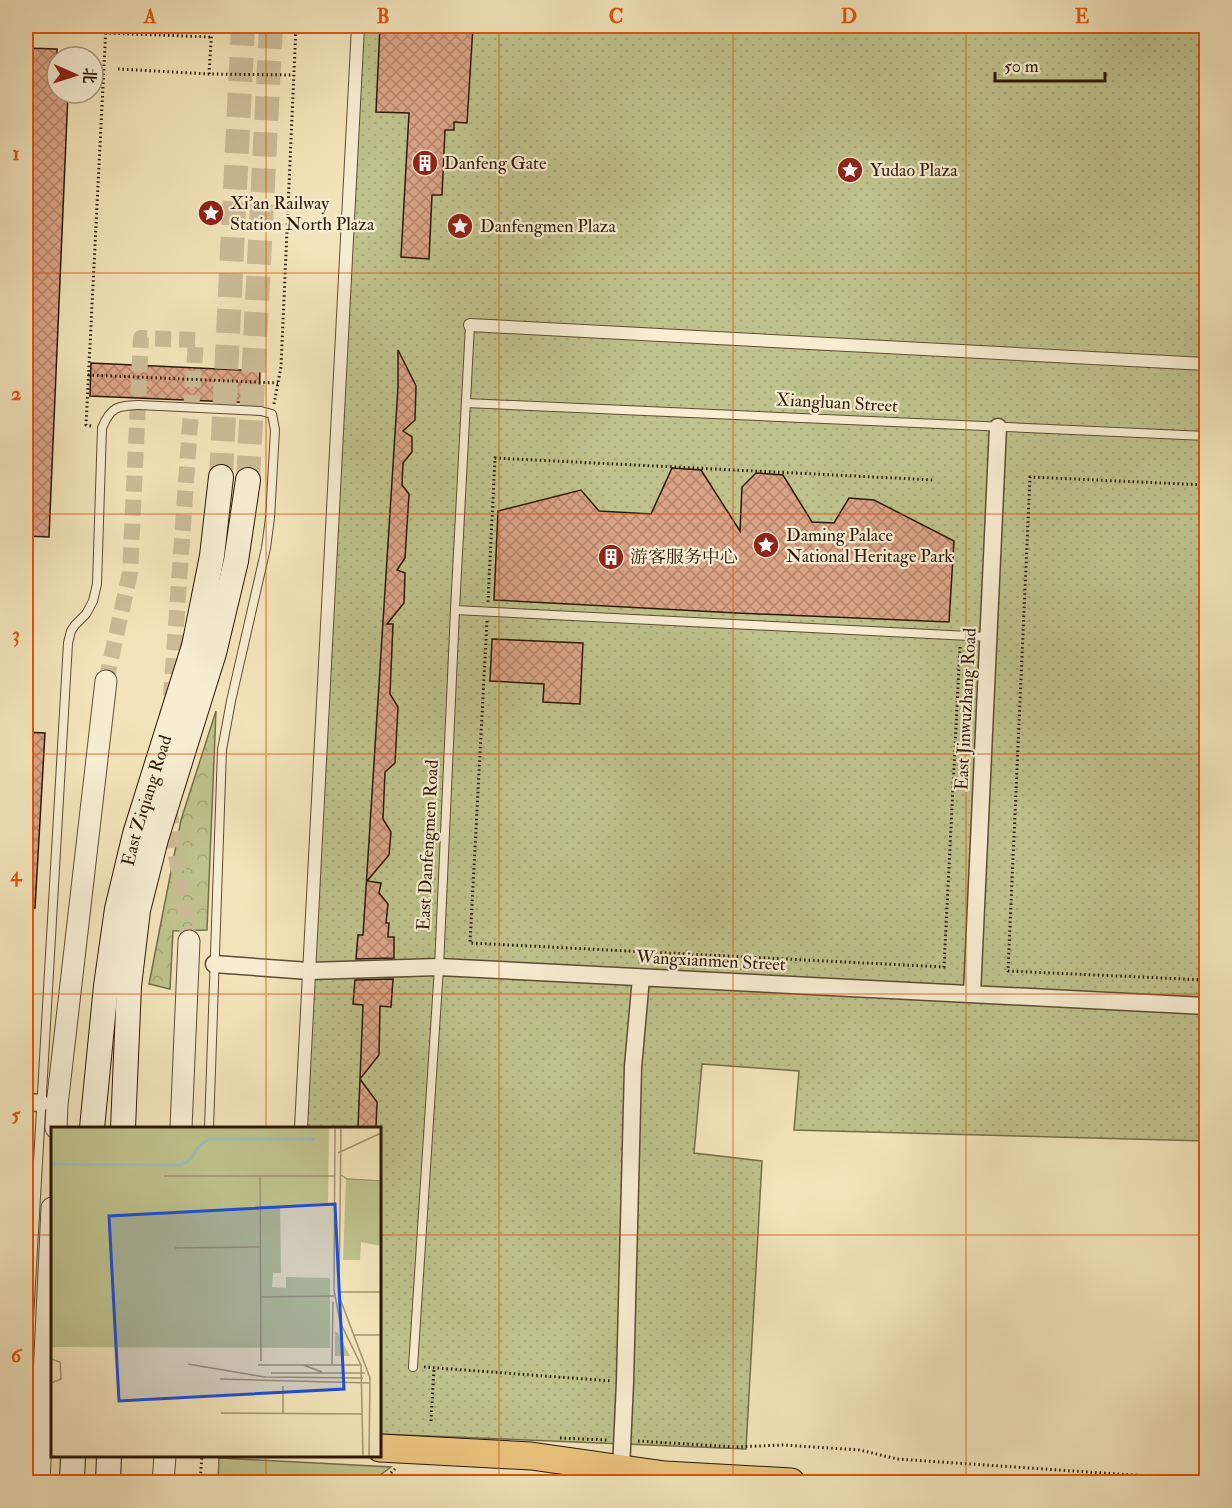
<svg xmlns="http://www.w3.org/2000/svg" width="1232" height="1508" viewBox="0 0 1232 1508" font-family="'IM FELL Double Pica','Noto Serif SC',serif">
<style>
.green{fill:#bfc28c;stroke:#766e4a;stroke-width:1.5}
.forest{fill:url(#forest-crowns);stroke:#766e4a;stroke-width:1.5}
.park{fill:url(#park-dots);stroke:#766e4a;stroke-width:1.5}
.building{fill:url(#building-cross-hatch);stroke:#2c1907;stroke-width:1.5}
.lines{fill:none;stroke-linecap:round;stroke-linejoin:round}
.minor-tunnel{stroke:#cabb96;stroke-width:16;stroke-dasharray:16 8;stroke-linecap:butt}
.secondary-tunnel{stroke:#cabb96;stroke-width:24;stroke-dasharray:24 12;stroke-linecap:butt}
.service-casing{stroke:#5e4c34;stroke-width:10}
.pedestrian-casing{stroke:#5e4c34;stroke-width:14}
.minor-casing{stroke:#5e4c34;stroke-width:19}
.tertiary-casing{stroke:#5e4c34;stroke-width:23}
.secondary-casing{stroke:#2c1907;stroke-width:26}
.primary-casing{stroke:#2c1907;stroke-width:29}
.path{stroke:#2c1907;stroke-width:3;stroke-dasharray:1.5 3;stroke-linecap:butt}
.service{stroke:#f7edd2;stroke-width:8}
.pedestrian{stroke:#f7edd2;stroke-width:12}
.minor{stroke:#f7edd2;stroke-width:16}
.tertiary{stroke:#f7edd2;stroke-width:21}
.secondary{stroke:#f7edd2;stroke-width:24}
.primary{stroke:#e9c27d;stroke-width:27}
.grid{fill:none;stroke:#df560c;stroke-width:1.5;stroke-opacity:0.55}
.labels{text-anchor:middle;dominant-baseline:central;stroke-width:4.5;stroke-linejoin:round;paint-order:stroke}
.poi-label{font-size:18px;fill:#2c1907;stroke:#f7edd2;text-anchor:start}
.street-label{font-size:18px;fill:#2c1907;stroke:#f7edd2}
.inset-river{fill:none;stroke:#9dbdb7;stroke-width:3}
.inset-road{fill:none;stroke:#a39372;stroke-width:1.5}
.view{fill:#1d4ed8;fill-opacity:0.15;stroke:#1d4ed8;stroke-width:3}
.inset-edge{fill:none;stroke:#2c1907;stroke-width:3}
.neatline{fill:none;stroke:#df560c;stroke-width:2}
.grid-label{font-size:20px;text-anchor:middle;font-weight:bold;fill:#df560c}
</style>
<defs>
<pattern id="forest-crowns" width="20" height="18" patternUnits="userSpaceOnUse" patternTransform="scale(1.5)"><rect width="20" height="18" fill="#bfc28c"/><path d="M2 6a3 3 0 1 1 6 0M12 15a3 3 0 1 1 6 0" fill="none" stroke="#a4a677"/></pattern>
<pattern id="park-dots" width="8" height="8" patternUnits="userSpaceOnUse" patternTransform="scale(1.5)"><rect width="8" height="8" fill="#bfc28c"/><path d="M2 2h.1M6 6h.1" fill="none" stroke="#a4a677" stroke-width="1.8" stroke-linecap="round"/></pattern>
<pattern id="building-cross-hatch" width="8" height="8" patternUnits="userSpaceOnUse" patternTransform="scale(1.5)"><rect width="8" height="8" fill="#dba487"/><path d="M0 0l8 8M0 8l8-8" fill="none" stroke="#b2856c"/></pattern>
</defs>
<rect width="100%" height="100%" fill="#f2e4ba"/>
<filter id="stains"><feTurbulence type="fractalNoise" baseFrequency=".00333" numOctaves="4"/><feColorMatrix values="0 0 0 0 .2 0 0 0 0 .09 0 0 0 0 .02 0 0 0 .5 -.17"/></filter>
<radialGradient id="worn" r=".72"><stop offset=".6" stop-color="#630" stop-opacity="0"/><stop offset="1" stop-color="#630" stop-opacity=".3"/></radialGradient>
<path class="green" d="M 219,1458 L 391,1467 L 371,1482 L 218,1482 Z"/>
<path class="forest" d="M 216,711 L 207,930 L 173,931 L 170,989 L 149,984 L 181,820 Z"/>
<path class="park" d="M 355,26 L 1206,26 L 1206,1141 L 794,1130 L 799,1071 L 702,1064 L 694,1153 L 762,1161 L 746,1449 L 380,1434 L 380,1128 L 295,1128 Z"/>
<path class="building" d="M 380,26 L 473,26 L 467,123 L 454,122 L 454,130 L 445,130 L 442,195 L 432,195 L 429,259 L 401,257 L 409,113 L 376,112 Z
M 26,48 L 57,49 L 57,93 L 68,93 L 49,537 L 26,536 Z
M 398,350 L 416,386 L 415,420 L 403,431 L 412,437 L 412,452 L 403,463 L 402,485 L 409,494 L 405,558 L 397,570 L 405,573 L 404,603 L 387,624 L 393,624 L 390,694 L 398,707 L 395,763 L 385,772 L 383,819 L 391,832 L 389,855 L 367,881 L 381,883 L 379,893 L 388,904 L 386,923 L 389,923 L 388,937 L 394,937 L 394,958 L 356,959 L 358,935 L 363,935 L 398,387 Z
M 91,363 L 260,371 L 259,403 L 90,396 Z
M 672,468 L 701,470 L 740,531 L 742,487 L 756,473 L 783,475 L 812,522 L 834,523 L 849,498 L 874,500 L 954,541 L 949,622 L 737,613 L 494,600 L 498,511 L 581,490 L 599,511 L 651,514 Z
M 492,639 L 583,643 L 580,704 L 543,702 L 544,684 L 490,681 Z
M 26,732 L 45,733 L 35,908 L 26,908 Z
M 393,979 L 391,1007 L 380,1006 L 379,1055 L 360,1079 L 363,1005 L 353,1004 L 355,980 Z
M 360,1079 L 377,1102 L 376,1128 L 358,1128 Z"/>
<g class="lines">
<path class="minor-tunnel" d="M 106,681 L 130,573 L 141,338 L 196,340 L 171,696
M 169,808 L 189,941"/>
<path class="secondary-tunnel" d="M 221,477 L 243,26
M 248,480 L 271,26"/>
<g class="service-casing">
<path id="service" d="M 466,403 L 1206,436
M 455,610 L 989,637
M 413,1367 L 439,967 L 455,610 L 470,325
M 26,1370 L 68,643 L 71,631 L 75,625 L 86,614 L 93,601 L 97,584 L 102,428 C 111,406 118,406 139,405 L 261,411 L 272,414 L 275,430 L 270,518 L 266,548 L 231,701 L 222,750 L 209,1128"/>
</g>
<g class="pedestrian-casing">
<path id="pedestrian" d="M 470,325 L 1206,364
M 301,1128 L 358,26"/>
</g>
<g class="minor-casing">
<path id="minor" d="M 214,964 L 309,971 L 439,967 L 1206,1006
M 972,994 L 998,427
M 26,1102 L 41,1103
M 621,1469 L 625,1382 L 633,1067 L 641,978"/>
</g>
<g class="tertiary-casing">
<path id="tertiary" d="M 56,1128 L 57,1105 L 106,681
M 181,1128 L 189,941
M 39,1482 L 52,1208
M 163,1482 L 165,1456"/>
</g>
<g class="secondary-casing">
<g id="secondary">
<path id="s1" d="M 92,1128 L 106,986 L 117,909 L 135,834 L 194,646 L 212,556 L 221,477"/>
<path d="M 123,1128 L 129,986 L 138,910 L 156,839 L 214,653 L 236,561 L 248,480"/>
<path d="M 72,1482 L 73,1456"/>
<path d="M 108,1482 L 109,1456"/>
</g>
</g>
<g class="primary-casing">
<path id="primary" d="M 380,1448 L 531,1456 L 665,1475
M 574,1482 L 665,1475 L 791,1482"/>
</g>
<path class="path" d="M 105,33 L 211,37
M 118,69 L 209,74 L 293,75
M 209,74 L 212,26
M 88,375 L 278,383
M 274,404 L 281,367 L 296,26
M 91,426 L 86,425 L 106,26
M 1206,485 L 1030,477 L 1008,971 L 1206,980
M 488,602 L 495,458 L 934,480
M 487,621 L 470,943 L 944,967 L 960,647
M 424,1367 L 612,1381
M 431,1421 L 434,1368
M 560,1438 L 607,1440
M 638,1441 L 735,1447 L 783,1445 L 860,1450 L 897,1459 L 1206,1480
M 200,1482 L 202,1456
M 381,1482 L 395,1469"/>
<use href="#service" class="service"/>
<use href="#pedestrian" class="pedestrian"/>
<use href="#minor" class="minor"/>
<use href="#tertiary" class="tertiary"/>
<use href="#secondary" class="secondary"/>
<use href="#primary" class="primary"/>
</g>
<path class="grid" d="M 266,26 L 266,1128M 499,26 L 499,1482M 733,26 L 733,1482M 966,26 L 966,1482M 26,273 L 1206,273M 26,514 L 1206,514M 26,754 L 1206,754M 26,994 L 1206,994M 26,1235 L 52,1235M 380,1235 L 1206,1235M 266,1456 L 266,1482"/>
<defs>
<g id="building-disc" transform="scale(1.35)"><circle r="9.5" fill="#8f2418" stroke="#f7edd2"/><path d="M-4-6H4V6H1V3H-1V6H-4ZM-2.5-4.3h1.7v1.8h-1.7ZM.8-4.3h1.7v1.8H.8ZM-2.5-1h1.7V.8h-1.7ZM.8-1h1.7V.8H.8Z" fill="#fff"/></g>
<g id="sight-disc" transform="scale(1.35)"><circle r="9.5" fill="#8f2418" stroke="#f7edd2"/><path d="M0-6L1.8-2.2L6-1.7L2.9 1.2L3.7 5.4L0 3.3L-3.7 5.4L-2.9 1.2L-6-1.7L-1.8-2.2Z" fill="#fff"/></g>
</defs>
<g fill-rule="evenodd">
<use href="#building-disc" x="425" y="163"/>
<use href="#sight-disc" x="850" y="170"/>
<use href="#sight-disc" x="211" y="213"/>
<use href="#sight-disc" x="460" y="226"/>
<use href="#sight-disc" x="766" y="545"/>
<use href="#building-disc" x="611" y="557"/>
</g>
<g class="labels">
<g class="poi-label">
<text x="444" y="163">Danfeng Gate</text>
<text x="870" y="170">Yudao Plaza</text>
<text x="230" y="203">Xi'an Railway<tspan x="230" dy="21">Station North Plaza</tspan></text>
<text x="480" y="226">Danfengmen Plaza</text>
<text x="786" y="535">Daming Palace<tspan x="786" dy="21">National Heritage Park</tspan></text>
<text x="630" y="557">游客服务中心</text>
</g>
<g class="street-label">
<text transform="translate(837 403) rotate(3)">Xiangluan Street</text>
<text transform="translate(966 709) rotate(-87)">East Jinwuzhang Road</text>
<text stroke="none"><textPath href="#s1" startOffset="333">East Ziqiang Road</textPath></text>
<text transform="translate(428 845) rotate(-87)">East Danfengmen Road</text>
<text transform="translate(711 961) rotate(3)">Wangxianmen Street</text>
</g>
</g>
<g transform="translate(51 1127)">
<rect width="330" height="330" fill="#f2e4ba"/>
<path d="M 284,204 L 287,206 L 299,229 L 284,229 Z" fill="#bfc28c"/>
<path d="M 0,1 L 278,1 L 277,76 L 229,79 L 230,146 L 222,146 L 221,160 L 235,161 L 235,150 L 279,151 L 279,221 L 0,220 ZM 295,53 L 330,55 L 330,119 L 310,115 L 309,133 L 292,133 Z" fill="#bfc28c"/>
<path class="inset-river" d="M 0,37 L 128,38 L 138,34 L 150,17 L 159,12 L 263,12"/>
<path class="inset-road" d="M 284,1 L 283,163 L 289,195 L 310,238 L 312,329M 290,1 L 288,169 L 319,251 L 318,329M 287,26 L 330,6M 290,48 L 296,52 L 330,54M 113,49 L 284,49M 209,49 L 210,234M 124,121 L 209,120M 288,165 L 330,165M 209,170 L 283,169M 303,208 L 330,208M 0,232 L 9,235 L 10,252 L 0,256M 137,237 L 214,250 L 312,251M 281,237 L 282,175M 207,238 L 310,238M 252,238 L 271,245M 220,246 L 314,246M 169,252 L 319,256M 232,259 L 232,287M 170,286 L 311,287"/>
<path class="view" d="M 284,77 L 293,262 L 68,274 L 58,89 Z"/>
<rect width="330" height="330" class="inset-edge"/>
</g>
<rect width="1232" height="1508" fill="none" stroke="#f2e4ba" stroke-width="66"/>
<g transform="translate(75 75) rotate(93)"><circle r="28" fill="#f7edd2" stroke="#a69881" stroke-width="1.5"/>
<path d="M0-4.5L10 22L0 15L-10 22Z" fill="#8f2418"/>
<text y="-9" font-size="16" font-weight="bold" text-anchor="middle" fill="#2c1907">北</text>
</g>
<path d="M995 72v9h110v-9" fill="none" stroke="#2c1907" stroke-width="3"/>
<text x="1004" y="72" font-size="18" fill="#2c1907" stroke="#f7edd2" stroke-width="4.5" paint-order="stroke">50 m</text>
<rect x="33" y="33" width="1166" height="1442" class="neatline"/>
<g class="grid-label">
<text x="150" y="23">A</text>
<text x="383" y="23">B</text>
<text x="616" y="23">C</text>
<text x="849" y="23">D</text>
<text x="1082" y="23">E</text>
<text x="16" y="160">1</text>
<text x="16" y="400">2</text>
<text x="16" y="641">3</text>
<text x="16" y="881">4</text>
<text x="16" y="1121">5</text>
<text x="16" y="1362">6</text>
</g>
<rect width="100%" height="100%" filter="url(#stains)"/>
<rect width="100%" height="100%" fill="url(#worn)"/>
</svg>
